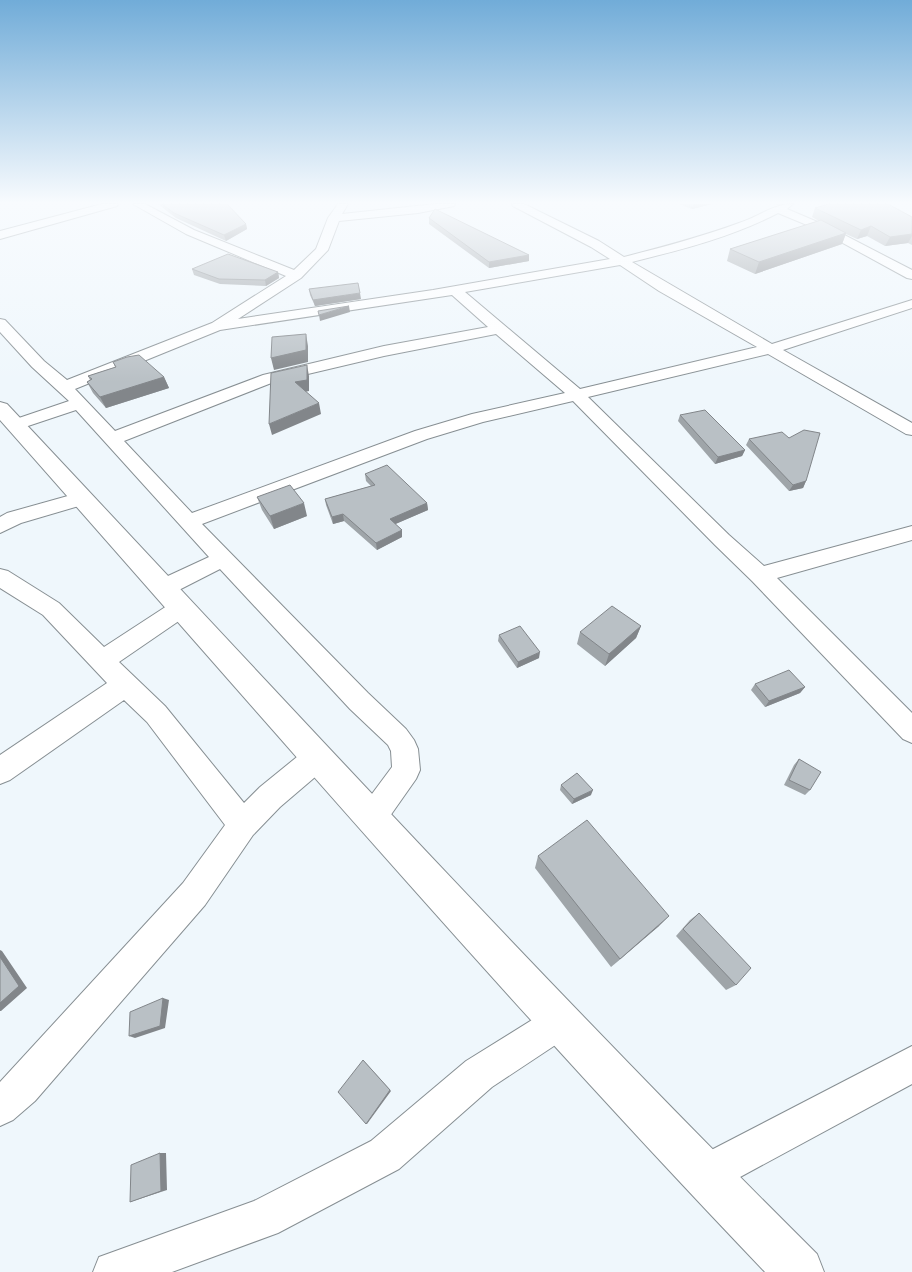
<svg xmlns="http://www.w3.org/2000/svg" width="912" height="1272" viewBox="0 0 912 1272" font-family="'IBM Plex Sans',sans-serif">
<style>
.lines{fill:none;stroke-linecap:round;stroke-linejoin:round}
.street-casing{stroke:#878f93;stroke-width:2}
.secondary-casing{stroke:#878f93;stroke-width:2}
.street{fill:#fff;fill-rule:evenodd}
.secondary{fill:#fff;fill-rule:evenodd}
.wall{fill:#9fa5a9}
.shaded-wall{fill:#82868a}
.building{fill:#b9c0c5;stroke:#82868a}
</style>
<rect width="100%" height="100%" fill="#eff7fc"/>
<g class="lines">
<g class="street-casing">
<path id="street" d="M 102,204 L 118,204 L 117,206 L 0,239 L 0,231 Z
M 133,204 L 145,204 L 194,230 L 294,270 L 316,249 L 328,218 L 338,204 L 348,204 L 342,214 L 435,204 L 455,204 L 454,206 L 418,213 L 339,221 L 328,250 L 301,278 L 238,319 L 433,290 L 610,259 L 591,247 L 513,206 L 512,204 L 524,204 L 599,241 L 624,257 C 663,247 701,237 739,223 C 758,217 773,204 793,204 L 787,209 L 827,226 L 912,270 L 912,279 L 907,278 L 819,230 L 778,213 C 732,237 683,249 632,262 L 772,344 L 912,300 L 912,308 L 783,350 L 912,423 L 912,435 L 906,434 L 768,354 L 588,397 L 729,535 L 764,566 L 912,526 L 912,540 L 777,578 L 912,713 L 912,743 L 903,739 L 752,581 L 715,545 L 573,401 L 483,422 L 427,439 L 202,524 L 368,693 L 406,729 L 414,740 L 418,749 L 420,770 L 416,779 L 383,826 L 373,830 L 363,826 L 358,816 L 363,806 L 392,767 L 391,751 L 388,745 L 350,709 L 220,569 L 171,594 L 163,596 L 155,594 L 152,588 L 155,582 L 209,557 L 76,410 L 16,430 L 10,429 L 7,425 L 10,421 L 69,401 L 32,367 L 0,332 L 0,319 L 5,320 L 44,361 L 67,380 L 212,323 L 286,276 L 186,234 ZM 620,265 L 659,291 L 757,347 L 580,389 L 465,292 ZM 452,295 L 488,327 L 384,346 L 263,375 L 115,431 L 75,389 L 220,330 ZM 496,334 L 565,393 L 472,414 L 415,431 L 192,513 L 124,441 L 274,382 L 384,356 Z
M 82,492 L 89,493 L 92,498 L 89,503 L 21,523 L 0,533 L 0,517 L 7,513 Z
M 0,569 L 8,571 L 59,603 L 104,647 L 173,602 L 181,599 L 189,602 L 192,608 L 189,614 L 119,662 L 165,706 L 244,803 L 260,787 L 308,748 L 318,745 L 328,748 L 332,757 L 328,766 L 280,807 L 253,835 L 205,905 L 35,1101 L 13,1120 L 0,1126 L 0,1082 L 183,883 L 225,825 L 147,722 L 124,700 L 10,780 L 0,784 L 0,755 L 107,683 L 43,615 L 0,588 Z
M 560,1004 L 572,1010 L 578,1022 L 572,1034 L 492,1087 L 399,1169 L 278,1233 L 172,1272 L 93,1272 L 99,1257 L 254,1201 L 371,1141 L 466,1061 L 548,1010 Z
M 912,1046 L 912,1084 L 718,1189 L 704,1195 L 690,1189 L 684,1175 L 690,1161 Z"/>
</g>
<g class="secondary-casing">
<path id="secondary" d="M 0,402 L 7,404 C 275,689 539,978 817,1254 L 824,1272 L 765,1272 C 501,996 253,706 0,420 Z"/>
</g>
<use href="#street" class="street"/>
<use href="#secondary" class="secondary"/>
</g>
<path class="wall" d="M 158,204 L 227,204 L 246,224 L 247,229 L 226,241 L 176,218 Z
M 679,204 L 712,204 L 692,209 Z
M 815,208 L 912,217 L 912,245 L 908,243 L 885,246 L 867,236 L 857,239 L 846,234 L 842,244 L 755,274 L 727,261 L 730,249 L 819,221 L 812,217 Z
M 429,218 L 529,255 L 529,261 L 489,268 L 429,224 Z
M 192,269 L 278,272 L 279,278 L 266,286 L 220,284 L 194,275 Z
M 309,289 L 361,299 L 315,306 L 310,295 Z
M 113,362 L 164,377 L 169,388 L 106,408 L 93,393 L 87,382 L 90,380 L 88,376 L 115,367 Z
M 680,415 L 745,450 L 742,456 L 715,464 L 678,421 Z
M 789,438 L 806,481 L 803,488 L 789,491 L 746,445 L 749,439 Z
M 365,474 L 427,503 L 428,510 L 395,524 L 402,530 L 402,537 L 377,550 L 344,521 L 333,524 L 326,505 L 325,499 L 371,486 L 366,481 Z
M 257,497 L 307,516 L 274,529 L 262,510 Z
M 641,626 L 636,638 L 605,666 L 577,644 L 580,632 Z
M 499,635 L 539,658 L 517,668 L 498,641 Z
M 755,684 L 805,687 L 800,693 L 765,707 L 751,690 Z
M 799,759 L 810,790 L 805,795 L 784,785 L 794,765 Z
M 561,785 L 591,795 L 572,804 L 560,790 Z
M 538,856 L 659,926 L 611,967 L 535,868 Z
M 699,913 L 736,985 L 726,990 L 676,936 L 690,920 Z"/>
<path class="shaded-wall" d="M 694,204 L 712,204 L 692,209 Z
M 776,204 L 785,204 L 775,205 Z
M 246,224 L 247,229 L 226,241 L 224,235 Z
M 871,226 L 867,236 L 857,239 L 861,230 Z
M 846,233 L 842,244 L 755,274 L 759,262 Z
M 912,234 L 912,236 L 908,243 L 885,246 L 890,237 Z
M 529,255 L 529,261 L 489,268 L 489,262 Z
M 278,272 L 279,278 L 266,286 L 265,280 Z
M 360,293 L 361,299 L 315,306 L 313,300 Z
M 349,306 L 350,312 L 320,321 L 319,315 Z
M 306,334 L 308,346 L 308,362 L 274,370 L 271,358 Z
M 307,365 L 309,376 L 309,391 L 297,394 L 295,382 Z
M 164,377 L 169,388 L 106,408 L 100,397 Z
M 319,403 L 321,414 L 272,435 L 269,424 Z
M 745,450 L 742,456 L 715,464 L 718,457 Z
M 806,481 L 803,488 L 789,491 L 793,485 Z
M 304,503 L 307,516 L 274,529 L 270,516 Z
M 427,503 L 428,510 L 391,526 L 390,519 Z
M 343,514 L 344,521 L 333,524 L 332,517 Z
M 402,530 L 402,537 L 377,550 L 376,543 Z
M 641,626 L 636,638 L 605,666 L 609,654 Z
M 540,652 L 539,658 L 517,668 L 518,662 Z
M 805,687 L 800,693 L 765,707 L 769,701 Z
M 593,790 L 591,795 L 572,804 L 574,799 Z
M 669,916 L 659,926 L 611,967 L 620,959 Z
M 0,950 L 2,951 L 27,988 L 1,1011 L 0,1011 Z
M 163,998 L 169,1000 L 165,1028 L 135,1038 L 129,1036 Z
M 363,1060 L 391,1091 L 367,1124 L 366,1124 Z
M 160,1153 L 166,1153 L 167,1190 L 130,1202 Z"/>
<path class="building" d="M 162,204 L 227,204 L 246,224 L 224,235 L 174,213 Z
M 829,204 L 888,204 L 912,217 L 912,234 L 890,237 L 871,226 L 861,230 L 815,208 Z
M 435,209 L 529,255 L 489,262 L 429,218 Z
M 821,220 L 846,233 L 759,262 L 730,249 Z
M 228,254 L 278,272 L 265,280 L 219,279 L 192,269 Z
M 358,283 L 360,293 L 313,300 L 309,289 Z
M 349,306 L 319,315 L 318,311 Z
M 306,334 L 306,350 L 271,358 L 272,337 Z
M 139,355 L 164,377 L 100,397 L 87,382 L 92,379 L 88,376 L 116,367 L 113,362 L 127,357 Z
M 307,365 L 307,380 L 295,382 L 319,403 L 269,424 L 271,373 Z
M 705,410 L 745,450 L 718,457 L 680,415 Z
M 804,430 L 820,433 L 806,481 L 793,485 L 749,439 L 782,432 L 789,438 Z
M 387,465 L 427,503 L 390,519 L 402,530 L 376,543 L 343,514 L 332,517 L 325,499 L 375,485 L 365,474 Z
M 290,485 L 304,503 L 270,516 L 257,497 Z
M 612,606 L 641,626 L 609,654 L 580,632 Z
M 520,626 L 540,652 L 518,662 L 499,635 Z
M 789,670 L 805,687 L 769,701 L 755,684 Z
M 799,759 L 821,772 L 810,790 L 789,780 Z
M 577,773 L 593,790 L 574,799 L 561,785 Z
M 587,820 L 669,916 L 620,959 L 538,856 Z
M 699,913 L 751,968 L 736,985 L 683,929 Z
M 0,957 L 19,986 L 0,1003 Z
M 163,998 L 160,1026 L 129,1036 L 130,1012 Z
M 363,1060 L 390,1090 L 366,1124 L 338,1092 Z
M 160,1153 L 161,1191 L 130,1202 L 131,1165 Z"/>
<linearGradient id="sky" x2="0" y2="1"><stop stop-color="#71acd8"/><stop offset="0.53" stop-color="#f8fbfe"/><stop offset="1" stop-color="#f8fbfe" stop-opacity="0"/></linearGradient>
<rect width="912" height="382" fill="url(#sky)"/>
</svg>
